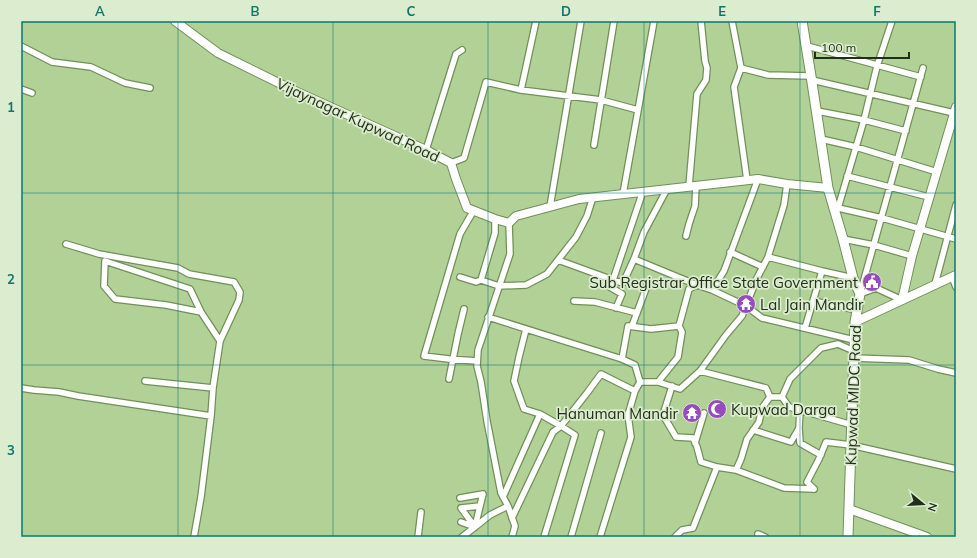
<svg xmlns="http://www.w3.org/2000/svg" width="977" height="558" viewBox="0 0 977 558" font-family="Mulish,sans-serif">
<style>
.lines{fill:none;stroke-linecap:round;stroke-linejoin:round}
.street-casing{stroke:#728f59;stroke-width:8}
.secondary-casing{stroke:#728f59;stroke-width:10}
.primary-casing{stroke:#728f59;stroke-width:11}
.street{stroke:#fff;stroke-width:5.5}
.secondary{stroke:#fff;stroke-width:8}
.primary{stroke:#fff;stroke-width:9}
.grid{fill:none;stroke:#0f766e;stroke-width:1;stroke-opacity:0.55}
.labels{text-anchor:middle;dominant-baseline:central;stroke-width:3.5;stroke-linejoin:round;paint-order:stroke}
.street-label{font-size:15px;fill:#222f18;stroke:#dbeccf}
.poi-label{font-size:15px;fill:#222f18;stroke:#dbeccf;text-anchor:end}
.neatline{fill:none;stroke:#0f766e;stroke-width:1.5}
.grid-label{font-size:13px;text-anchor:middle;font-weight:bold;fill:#0f766e}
</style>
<rect width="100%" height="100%" fill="#b1d197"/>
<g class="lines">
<g class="street-casing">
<path id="street" d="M 732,21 L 741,68
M 21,46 L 52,62 L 91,67 L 125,83 L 150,88
M 807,46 L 921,77
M 812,80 L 954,113
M 21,89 L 32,93
M 521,90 L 536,21
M 817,111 L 864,120 L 906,131
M 821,139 L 856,147 L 937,172
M 594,145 L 614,21
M 426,150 L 456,54 L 462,50
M 451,163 L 464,158 L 486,82 L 521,90 L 601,100 L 638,110
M 847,176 L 929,197
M 747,180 L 734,87 L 741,68 L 768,75 L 811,76
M 689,186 L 697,94 L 706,80 L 707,68 L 705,61 L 701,21
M 623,194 L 654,21
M 550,207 L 581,21
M 834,207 L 882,218 L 956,239
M 838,208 L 864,120 L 877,66 L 892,21
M 474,210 L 460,234 L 424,356 L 449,359 L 477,361
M 495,219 L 495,233 L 481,280 L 499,286 L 526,285 L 547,274 L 576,237 L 587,216 L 593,197
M 509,223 L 510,254 L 478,350 L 477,366 L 481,382 L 487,421 L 501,493 L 508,506 L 515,526 L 512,537
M 686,236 L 689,224 L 695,206 L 696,185
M 843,239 L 874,245 L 912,256
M 66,244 L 99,254 L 178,268 L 189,274 L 234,282 L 240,292 L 239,300 L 220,341 L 213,388 L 211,416 L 201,497 L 194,537
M 730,252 L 763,267
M 768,257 L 822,271 L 853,278
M 634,259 L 697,285
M 558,260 L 613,280 L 643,191
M 822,271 L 813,301 L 857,310
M 460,277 L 476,282 L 481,280
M 952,277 L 956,287
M 935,284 L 956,205
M 712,290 L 746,306 L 762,318 L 854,340
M 860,294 L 923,68
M 860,294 L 876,288 L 902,300
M 574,301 L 595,302 L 637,313
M 616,308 L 622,294 L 610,287 L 613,280 L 623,283 L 634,259 L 644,232 L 667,189
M 201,312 L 166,305 L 115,299 L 104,286 L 105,261 L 190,289 L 201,312 L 220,341
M 488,317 L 622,359
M 632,326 L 648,283
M 805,328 L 813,301
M 854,358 L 909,360 L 938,369 L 956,373
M 449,379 L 458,334 L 464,309
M 145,381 L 213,388
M 640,382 L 635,365 L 622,359 L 628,326 L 651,329 L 679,326
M 658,382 L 680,389 L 700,371
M 672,386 L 663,415 L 676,437 L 693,438 L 697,447 L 701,462 L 717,467 L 693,528 L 682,530 L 675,537
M 21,388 L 34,390 L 59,392 L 78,396 L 211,416
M 770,397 L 766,388 L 700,371 L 726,335 L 742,316 L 757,278 L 768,257 L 784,205 L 787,184
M 782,397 L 770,397 L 762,408 L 759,422 L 747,439 L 741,459 L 736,470 L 784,488 L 814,489
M 782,397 L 790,379 L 821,348 L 838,344 L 854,351
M 782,397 L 789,407 L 800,410
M 540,414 L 561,426 L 575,435 L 544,537
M 799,428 L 800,410 L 852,425
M 753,430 L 791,442 L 799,428 L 800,443 L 821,455
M 695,443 L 704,413
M 717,467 L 736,470
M 814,489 L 807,482 L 819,459 L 826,442 L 851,445 L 956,469
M 503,497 L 540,414 L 524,409 L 514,381 L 519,357 L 526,329
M 460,498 L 483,494 L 480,506 L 461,508 L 475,527 L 490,515 L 508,506
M 512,518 L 553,432 L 561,426 L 587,393 L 601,374 L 635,391
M 461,522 L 475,527 L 462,537
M 475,527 L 480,506
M 418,537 L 421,512
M 571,537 L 601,433
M 600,537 L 631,437 L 628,415 L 635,391 L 640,382 L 658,382 L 678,357 L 682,332 L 679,326 L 689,289 L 697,285 L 712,290 L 724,271 L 758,179
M 758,537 L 758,534 L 765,537"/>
</g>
<g class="secondary-casing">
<path id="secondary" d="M 175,21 L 218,53 L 295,91 L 426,150 L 451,163 L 456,179 L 467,208 L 495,219 L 509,223 L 516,216 L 579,199 L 758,179 L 787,184 L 828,188
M 902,300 L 912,256 L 956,107
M 855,322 L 956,275
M 849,509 L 927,537"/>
</g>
<g class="primary-casing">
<path id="primary" d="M 802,21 L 811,76 L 828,188 L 843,239 L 853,278 L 860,294 L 855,322 L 848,537"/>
</g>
<use href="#street" class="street"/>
<use href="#secondary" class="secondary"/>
<use href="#primary" class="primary"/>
</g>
<path class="grid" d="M 178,21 L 178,537M 333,21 L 333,537M 488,21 L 488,537M 644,21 L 644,537M 800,21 L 800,537M 21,193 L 956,193M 21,365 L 956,365"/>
<defs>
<g id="civic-disc" transform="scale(1)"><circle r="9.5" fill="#964cbe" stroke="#dbeccf"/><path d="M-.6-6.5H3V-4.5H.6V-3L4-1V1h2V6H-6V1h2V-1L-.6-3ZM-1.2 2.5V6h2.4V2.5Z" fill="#fff"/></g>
<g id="temple-disc" transform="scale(1)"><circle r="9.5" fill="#964cbe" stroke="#dbeccf"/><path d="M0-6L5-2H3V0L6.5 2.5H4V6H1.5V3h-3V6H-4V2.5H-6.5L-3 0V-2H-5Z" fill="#fff"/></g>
<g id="mosque-disc" transform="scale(1)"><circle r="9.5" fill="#964cbe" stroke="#dbeccf"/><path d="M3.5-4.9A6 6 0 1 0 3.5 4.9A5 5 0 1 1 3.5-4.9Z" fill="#fff"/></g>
</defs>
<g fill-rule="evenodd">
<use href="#civic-disc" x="872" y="282"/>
<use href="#temple-disc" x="746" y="304"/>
<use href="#mosque-disc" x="717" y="409"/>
<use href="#temple-disc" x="692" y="413"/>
</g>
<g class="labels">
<g class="street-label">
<text transform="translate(358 120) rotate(25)">Vijaynagar Kupwad Road</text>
<text transform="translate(853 395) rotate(-88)">Kupwad MIDC Road</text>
</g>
<g class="poi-label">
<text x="858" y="282">Sub Registrar Office State Government</text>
<text x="760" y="304" text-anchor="start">Lal Jain Mandir</text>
<text x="731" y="409" text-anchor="start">Kupwad Darga</text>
<text x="678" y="413">Hanuman Mandir</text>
</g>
</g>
<rect width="977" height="558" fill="none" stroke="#dbeccf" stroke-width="44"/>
<g transform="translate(923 504) rotate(108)" stroke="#dbeccf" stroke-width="3" paint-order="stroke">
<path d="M0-3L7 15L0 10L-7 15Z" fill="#222f18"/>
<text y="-6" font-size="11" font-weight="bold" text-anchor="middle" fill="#222f18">N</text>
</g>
<path d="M815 52v6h94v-6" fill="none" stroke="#222f18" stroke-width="2"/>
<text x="821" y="52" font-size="12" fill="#222f18" stroke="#dbeccf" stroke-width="3" paint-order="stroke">100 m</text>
<rect x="22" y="22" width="933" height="514" class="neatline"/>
<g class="grid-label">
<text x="100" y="16">A</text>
<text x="255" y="16">B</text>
<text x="411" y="16">C</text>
<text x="566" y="16">D</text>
<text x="722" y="16">E</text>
<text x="877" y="16">F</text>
<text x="11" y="112">1</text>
<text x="11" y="284">2</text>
<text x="11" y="455">3</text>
</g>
</svg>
